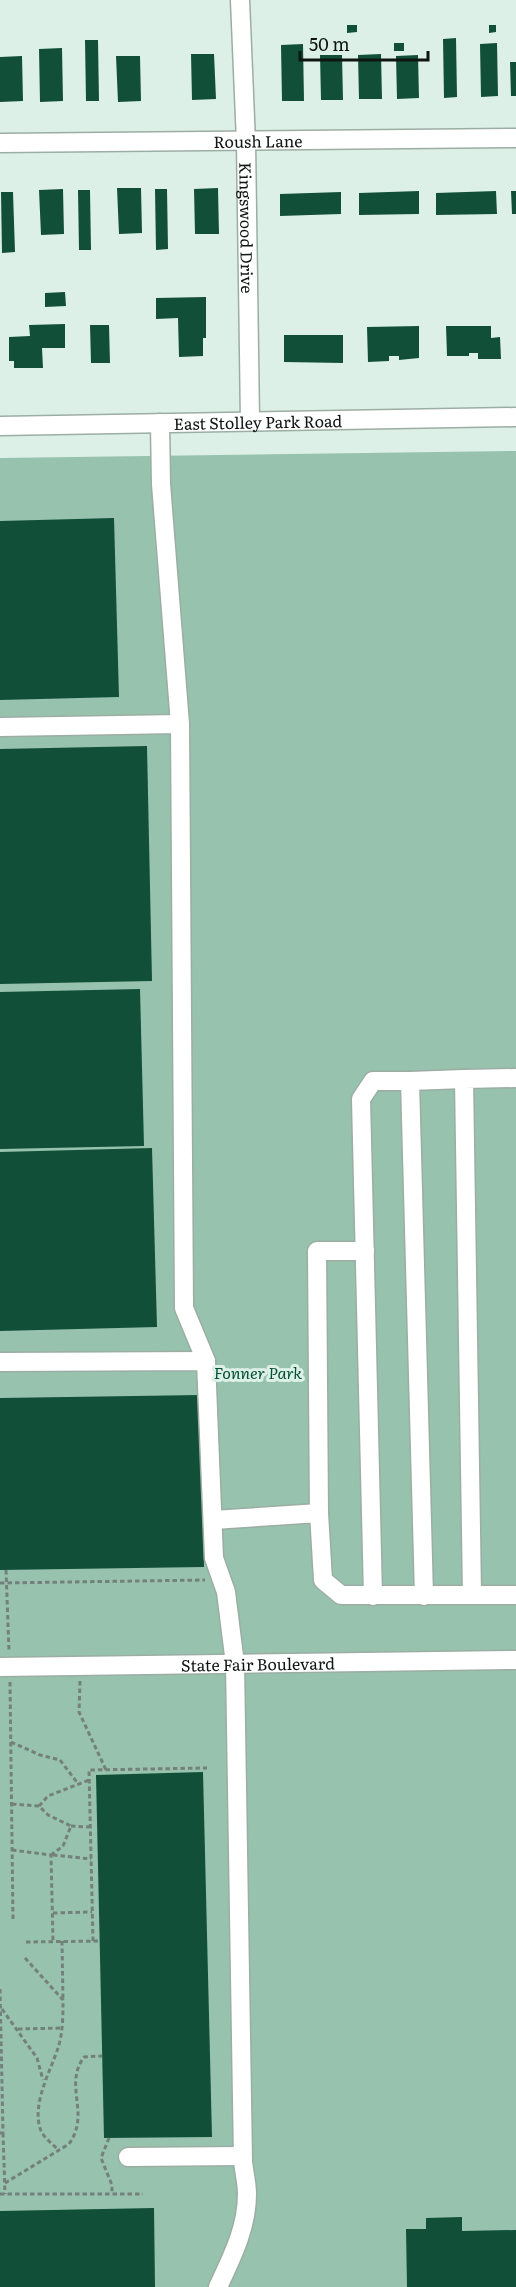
<svg xmlns="http://www.w3.org/2000/svg" width="516" height="2287" viewBox="0 0 516 2287" font-family="Literata,serif">
<style>
.green{fill:#97c3ae}
.building{fill:#124f38}
.lines{fill:none;stroke-linecap:round;stroke-linejoin:round}
.minor-casing{stroke:#9cada4;stroke-width:21}
.path{stroke:#74807a;stroke-width:3;stroke-dasharray:4.5 3;stroke-linecap:butt}
.minor{stroke:#fff;stroke-width:18}
.labels{text-anchor:middle;dominant-baseline:central;stroke-width:6;stroke-linejoin:round;paint-order:stroke}
.street-label{font-size:16px;fill:#0f1512;stroke:#ddf0e7}
.park-label{font-size:16px;font-style:italic;fill:#004f35;stroke:#ddf0e7}
</style>
<rect width="100%" height="100%" fill="#ddf0e7"/>
<path class="green" d="M 516,451 L 516,2287 L 0,2287 L 0,458 Z"/>
<path class="building" d="M 347,25 L 357,25 L 357,32 L 347,33 Z
M 489,25 L 496,25 L 496,32 L 489,33 Z
M 456,38 L 457,97 L 444,98 L 443,39 Z
M 85,40 L 98,40 L 99,101 L 86,101 Z
M 394,43 L 404,43 L 404,51 L 394,51 Z
M 497,43 L 498,96 L 481,97 L 480,44 Z
M 303,44 L 304,101 L 282,101 L 281,45 Z
M 62,48 L 63,101 L 40,102 L 39,49 Z
M 191,54 L 214,54 L 216,99 L 192,100 Z
M 381,54 L 382,99 L 359,99 L 358,55 Z
M 320,55 L 342,55 L 343,100 L 321,100 Z
M 418,55 L 419,98 L 397,99 L 396,56 Z
M 22,56 L 23,101 L 0,102 L 0,57 Z
M 116,56 L 140,56 L 141,101 L 118,102 Z
M 510,62 L 516,62 L 516,96 L 511,96 Z
M 117,188 L 141,188 L 142,233 L 119,234 Z
M 218,188 L 219,234 L 195,234 L 194,189 Z
M 63,189 L 64,234 L 41,235 L 39,190 Z
M 155,189 L 167,189 L 168,249 L 156,250 Z
M 78,190 L 90,190 L 91,250 L 79,250 Z
M 419,191 L 419,214 L 359,215 L 359,193 Z
M 496,191 L 497,214 L 436,215 L 436,193 Z
M 511,191 L 516,191 L 516,214 L 512,214 Z
M 1,192 L 13,192 L 15,252 L 2,253 Z
M 341,192 L 341,214 L 280,216 L 280,194 Z
M 65,292 L 66,306 L 45,307 L 45,293 Z
M 206,297 L 206,338 L 203,338 L 203,356 L 179,357 L 178,318 L 156,319 L 156,298 Z
M 65,324 L 65,348 L 42,348 L 43,368 L 14,368 L 14,361 L 9,361 L 9,337 L 30,336 L 29,325 Z
M 90,325 L 109,325 L 110,363 L 91,363 Z
M 419,326 L 419,358 L 399,360 L 399,356 L 389,356 L 389,361 L 368,362 L 367,327 Z
M 446,326 L 491,326 L 491,338 L 500,337 L 501,359 L 478,359 L 478,353 L 469,353 L 469,356 L 447,356 Z
M 284,335 L 343,335 L 343,363 L 284,362 Z
M 114,518 L 119,697 L 0,700 L 0,521 Z
M 147,746 L 152,981 L 0,984 L 0,749 Z
M 140,989 L 144,1146 L 0,1149 L 0,992 Z
M 152,1148 L 157,1327 L 0,1331 L 0,1152 Z
M 201,1395 L 204,1567 L 0,1570 L 0,1398 Z
M 203,1772 L 212,2137 L 104,2138 L 96,1775 Z
M 154,2208 L 155,2287 L 0,2287 L 0,2211 Z
M 462,2217 L 462,2231 L 516,2230 L 516,2287 L 407,2287 L 406,2229 L 426,2229 L 426,2218 Z"/>
<g class="lines">
<g class="minor-casing">
<g id="minor">
<path id="s1" d="M 240,0 L 246,142 L 250,421"/>
<path id="s2" d="M 0,143 L 516,138"/>
<path d="M 160,423 L 161,484 L 180,724"/>
<path id="s3" d="M 0,426 L 516,417"/>
<path d="M 0,727 L 180,724 L 184,1308 L 206,1361"/>
<path d="M 0,1362 L 206,1361 L 214,1558 L 226,1592 L 235,1664 L 243,2161 C 244,2172 247,2183 247,2194 C 247,2228 232,2257 218,2287"/>
<path d="M 319,1513 L 317,1251 L 365,1251"/>
<path d="M 213,1520 L 319,1513 L 323,1580 L 341,1595 L 516,1595"/>
<path d="M 472,1595 L 464,1079 L 516,1078"/>
<path d="M 373,1596 L 361,1099 L 373,1081 L 410,1081"/>
<path d="M 424,1596 L 410,1081 L 464,1079"/>
<path id="s4" d="M 0,1667 L 516,1660"/>
<path d="M 128,2157 L 242,2156"/>
</g>
</g>
<path class="path" d="M 6,1570 L 9,1651
M 0,1583 L 205,1580
M 80,1681 L 79,1712 L 106,1770
M 10,1682 L 13,1920
M 11,1742 L 40,1755 L 60,1760 L 79,1785
M 12,1804 L 39,1806 L 48,1815 L 71,1826 L 63,1846 L 51,1855
M 39,1806 L 48,1796 L 89,1780
M 71,1826 L 90,1827
M 12,1850 L 51,1855 L 53,1941
M 53,1855 L 91,1859
M 53,1913 L 92,1912
M 62,1941 L 63,2000
M 93,1941 L 89,1770 L 207,1768
M 26,1942 L 100,1941
M 25,1958 L 63,2000 C 63,2016 63,2035 57,2051 C 49,2074 30,2108 42,2133 C 46,2139 53,2145 59,2150
M 0,1989 L 3,2133 L 0,2133
M 2,2009 L 37,2058 L 43,2080
M 18,2029 L 62,2028
M 3,2133 L 5,2194
M 109,2138 L 101,2158 L 112,2185 L 112,2194
M 5,2183 L 69,2144 C 91,2113 63,2086 84,2057 L 102,2056
M 0,2194 L 143,2194"/>
<use href="#minor" class="minor"/>
</g>
<g class="labels">
<g class="street-label">
<text stroke="none"><textPath href="#s2" startOffset="258">Roush Lane</textPath></text>
<text stroke="none"><textPath href="#s1" startOffset="228">Kingswood Drive</textPath></text>
<text stroke="none"><textPath href="#s3" startOffset="258">East Stolley Park Road</textPath></text>
<text stroke="none"><textPath href="#s4" startOffset="258">State Fair Boulevard</textPath></text>
</g>
<g class="park-label">
<text x="258" y="1372">Fonner Park</text>
</g>
</g>
<path d="M300 51v9h128v-9" fill="none" stroke="#0f1512" stroke-width="3"/>
<text x="309" y="51" font-size="18" fill="#0f1512" stroke="#ddf0e7" stroke-width="4.5" paint-order="stroke">50 m</text>
</svg>
